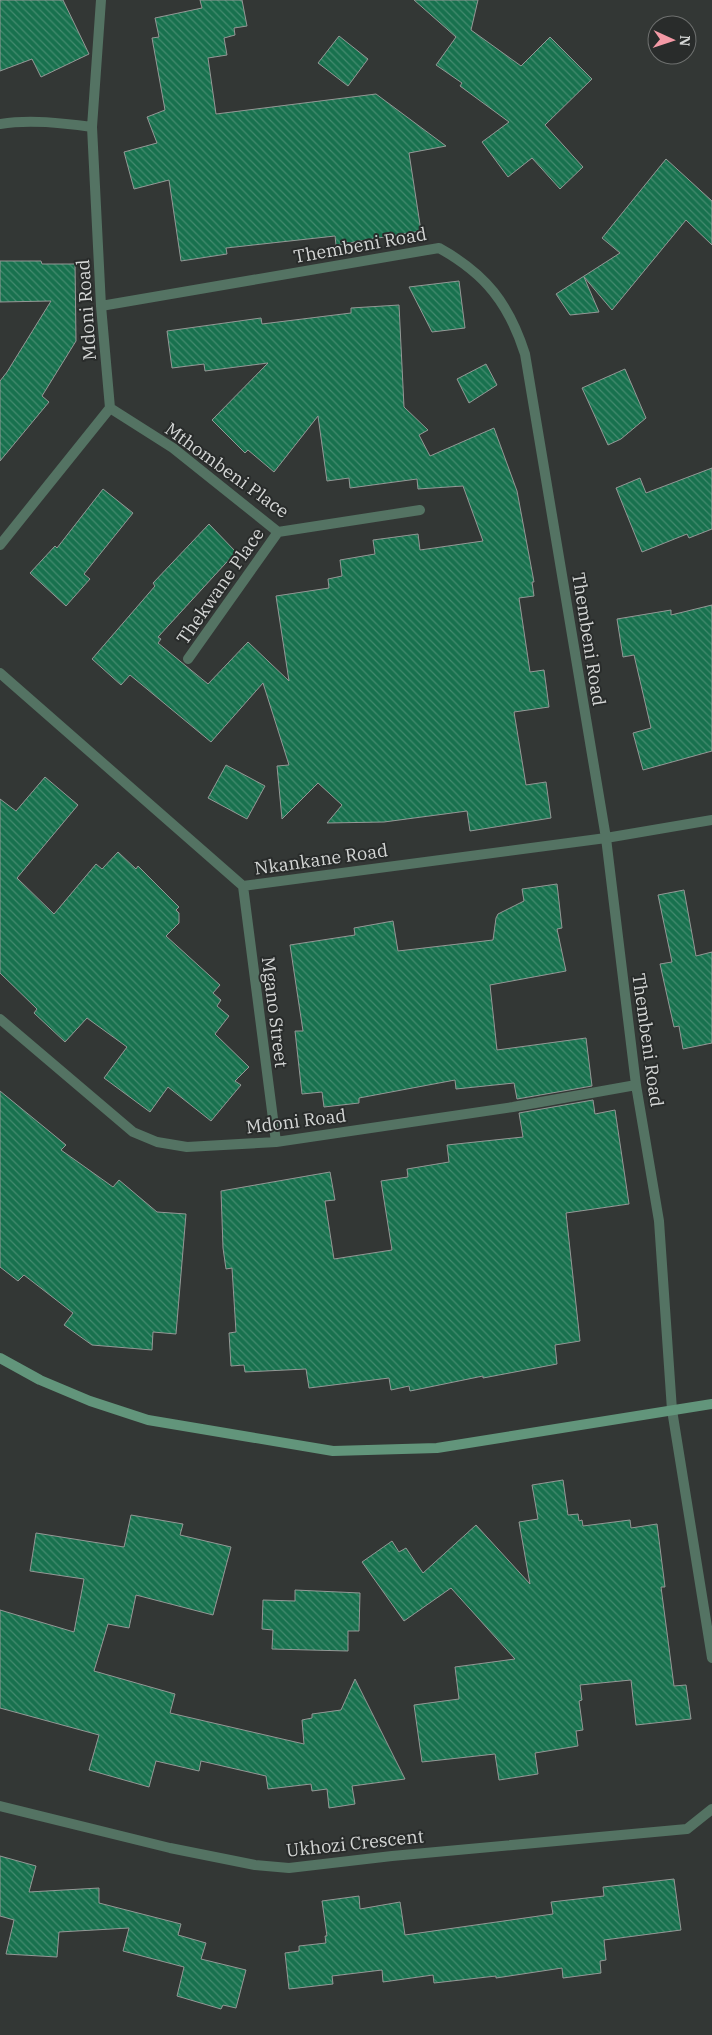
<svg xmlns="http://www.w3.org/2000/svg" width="712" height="2035" viewBox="0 0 712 2035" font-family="'IBM Plex Serif',serif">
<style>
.building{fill:url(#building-back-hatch);stroke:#949896}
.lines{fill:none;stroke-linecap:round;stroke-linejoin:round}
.street{stroke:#547363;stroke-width:10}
.secondary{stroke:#62957b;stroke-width:10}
.labels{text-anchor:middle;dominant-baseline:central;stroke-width:4;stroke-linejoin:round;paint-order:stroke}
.street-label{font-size:18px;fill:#d5d7d6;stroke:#292c2b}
</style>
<defs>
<pattern id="building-back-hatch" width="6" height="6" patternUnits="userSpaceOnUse" patternTransform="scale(1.25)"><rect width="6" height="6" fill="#18714e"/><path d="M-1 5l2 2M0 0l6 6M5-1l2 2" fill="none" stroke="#448b6f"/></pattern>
</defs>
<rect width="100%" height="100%" fill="#333735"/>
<path class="building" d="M 0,0 L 63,0 L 89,54 L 41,77 L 32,59 L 0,71 Z
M 200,0 L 242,0 L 247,26 L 234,28 L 235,35 L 224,38 L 227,55 L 208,58 L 216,114 L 376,94 L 446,146 L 409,153 L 421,231 L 336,245 L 335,236 L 226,248 L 227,254 L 181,261 L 169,180 L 134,189 L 124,152 L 157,143 L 147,117 L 165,110 L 152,38 L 159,37 L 155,18 L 202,8 Z
M 414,0 L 478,0 L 471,30 L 521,66 L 550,37 L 592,79 L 545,125 L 583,167 L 560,189 L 532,158 L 508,177 L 482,142 L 509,122 L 460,86 L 462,83 L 436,65 L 456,37 Z
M 339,36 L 368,59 L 348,86 L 318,63 Z
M 666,159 L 712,201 L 712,245 L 686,220 L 612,310 L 584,277 L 599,312 L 570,315 L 556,294 L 620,253 L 602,238 Z
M 0,261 L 41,261 L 42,264 L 74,264 L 75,262 L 76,341 L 42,396 L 49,402 L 0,461 L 0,381 L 7,372 L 51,301 L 0,302 Z
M 459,281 L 465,328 L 432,332 L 409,287 Z
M 399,305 L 404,407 L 428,430 L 419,435 L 430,456 L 494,428 L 517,491 L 534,582 L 532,582 L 534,596 L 519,598 L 530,672 L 544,670 L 549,707 L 514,712 L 526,785 L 546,782 L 551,818 L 470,831 L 467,811 L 384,822 L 327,823 L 342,805 L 318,783 L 282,819 L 277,766 L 289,765 L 263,683 L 211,742 L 130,675 L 121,685 L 92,659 L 155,586 L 153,583 L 209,524 L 236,552 L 158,637 L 161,639 L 158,643 L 208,684 L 248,642 L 289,681 L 276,596 L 329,588 L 328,579 L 342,576 L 340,560 L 375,554 L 373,540 L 418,534 L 420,550 L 483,541 L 463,486 L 418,489 L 417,479 L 350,488 L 349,478 L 327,481 L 318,416 L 274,472 L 248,450 L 245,453 L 212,420 L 268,363 L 205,371 L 204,364 L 172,368 L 167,331 L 261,318 L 262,324 L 351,313 L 351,308 Z
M 486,364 L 497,385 L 469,403 L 457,379 Z
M 625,369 L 646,418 L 621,439 L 608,445 L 582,388 Z
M 712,468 L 712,529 L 689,538 L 687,534 L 642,552 L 616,488 L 640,478 L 646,493 Z
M 103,489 L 133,513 L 84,574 L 90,579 L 66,606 L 30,573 L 55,546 L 57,548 Z
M 712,605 L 712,751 L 643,770 L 633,733 L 651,728 L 634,655 L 623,657 L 617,619 L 671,610 L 671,615 Z
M 226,765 L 265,786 L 247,819 L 208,798 Z
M 45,777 L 78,805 L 17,878 L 54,914 L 96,864 L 102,869 L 118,852 L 136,869 L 138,866 L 179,907 L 176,910 L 179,913 L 179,923 L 166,936 L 220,985 L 213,993 L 221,1000 L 217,1006 L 229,1016 L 215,1034 L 249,1067 L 235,1081 L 241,1085 L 211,1121 L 168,1087 L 150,1112 L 104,1078 L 127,1047 L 87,1018 L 65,1042 L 34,1013 L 37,1009 L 0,973 L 0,799 L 16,811 Z
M 557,884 L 562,928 L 557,929 L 566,971 L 490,985 L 497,1050 L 586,1038 L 592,1086 L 517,1099 L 514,1083 L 456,1089 L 455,1080 L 359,1098 L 359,1103 L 324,1107 L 322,1092 L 302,1094 L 295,1031 L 303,1031 L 290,945 L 355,935 L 354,928 L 393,921 L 398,951 L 493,940 L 496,918 L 498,914 L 524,901 L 522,889 Z
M 684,890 L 696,956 L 712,952 L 712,1043 L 683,1049 L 679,1026 L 674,1027 L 660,964 L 672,962 L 658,895 Z
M 0,1091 L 66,1145 L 61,1150 L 113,1187 L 119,1180 L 157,1212 L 186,1214 L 176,1334 L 153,1332 L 152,1350 L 92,1345 L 64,1325 L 73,1313 L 24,1275 L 18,1281 L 0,1267 Z
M 593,1100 L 595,1114 L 615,1110 L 629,1204 L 566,1213 L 580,1341 L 555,1345 L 557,1364 L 483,1378 L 483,1376 L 410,1391 L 409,1386 L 391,1390 L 389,1378 L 309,1388 L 306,1369 L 245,1372 L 244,1365 L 231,1366 L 229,1333 L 236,1332 L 232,1268 L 226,1269 L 223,1248 L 221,1191 L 330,1172 L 335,1200 L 325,1201 L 334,1259 L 392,1250 L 381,1181 L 408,1177 L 407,1169 L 449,1162 L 447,1145 L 523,1137 L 519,1113 Z
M 563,1480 L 568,1515 L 578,1514 L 579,1521 L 582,1520 L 583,1526 L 630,1520 L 631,1528 L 657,1524 L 665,1587 L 661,1587 L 674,1686 L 686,1685 L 691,1719 L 636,1725 L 631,1680 L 580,1685 L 582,1700 L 579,1701 L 583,1730 L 576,1731 L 578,1746 L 535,1753 L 538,1774 L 499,1780 L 495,1754 L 422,1762 L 414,1705 L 459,1699 L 455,1667 L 515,1659 L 451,1588 L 404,1621 L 362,1562 L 392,1541 L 399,1552 L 406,1548 L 423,1573 L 476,1525 L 530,1584 L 519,1522 L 538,1519 L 532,1485 Z
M 131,1515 L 183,1524 L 180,1535 L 231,1547 L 213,1615 L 136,1595 L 129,1628 L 108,1624 L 94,1671 L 175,1694 L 170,1713 L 304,1744 L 302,1720 L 312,1718 L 312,1714 L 341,1710 L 355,1679 L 405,1779 L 352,1786 L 355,1804 L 329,1808 L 327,1789 L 312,1791 L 311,1784 L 268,1789 L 266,1776 L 201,1761 L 199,1771 L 156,1761 L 149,1787 L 89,1770 L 99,1735 L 0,1708 L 0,1610 L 74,1632 L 84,1579 L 30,1571 L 36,1533 L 124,1547 Z
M 295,1590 L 360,1593 L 359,1631 L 348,1631 L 348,1651 L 272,1649 L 273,1630 L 262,1629 L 263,1600 L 295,1601 Z
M 0,1856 L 36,1866 L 29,1892 L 99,1888 L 99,1903 L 181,1924 L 178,1935 L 206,1943 L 201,1959 L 246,1970 L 236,2008 L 223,2005 L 221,2009 L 177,1996 L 184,1967 L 123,1951 L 129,1928 L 59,1932 L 57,1957 L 6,1954 L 14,1920 L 0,1916 Z
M 674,1879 L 681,1930 L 604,1940 L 606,1960 L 600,1961 L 601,1973 L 563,1978 L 562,1968 L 496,1978 L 496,1976 L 434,1983 L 433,1975 L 383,1982 L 382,1970 L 332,1976 L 333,1984 L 289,1989 L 285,1953 L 299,1951 L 299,1946 L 326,1943 L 325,1936 L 327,1936 L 322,1901 L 359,1896 L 360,1909 L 400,1902 L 405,1935 L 553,1914 L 551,1902 L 604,1896 L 603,1887 Z"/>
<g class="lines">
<path class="street" d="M 0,124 C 30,119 62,123 92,127 L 101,306 L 110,408 L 0,545
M 92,127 L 101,0
M 101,306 L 439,248 C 486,274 509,304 525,354 L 606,838 L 636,1085 L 659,1221 L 672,1410 L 712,1658
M 110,408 L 173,448 L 278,532 L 420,510
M 188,659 L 278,532
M 0,673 L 243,886 L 606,838 L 712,820
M 243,886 L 276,1142
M 0,1019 L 133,1132 L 157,1142 L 187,1147 L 276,1142 L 513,1107 L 636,1085
M 0,1806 L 170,1848 L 255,1865 L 289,1868 L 392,1856 L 687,1829 L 712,1809"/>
<path class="secondary" d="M 0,1358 L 40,1380 L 90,1401 L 148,1420 L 333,1451 L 437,1448 L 712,1404"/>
</g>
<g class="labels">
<g class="street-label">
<text transform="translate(360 245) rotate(-10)">Thembeni Road</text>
<text transform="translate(86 310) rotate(-94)">Mdoni Road</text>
<text transform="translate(227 470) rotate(36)">Mthombeni Place</text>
<text transform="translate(220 586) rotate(-55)">Thekwane Place</text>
<text transform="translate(589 639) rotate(81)">Thembeni Road</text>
<text transform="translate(321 859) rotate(-8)">Nkankane Road</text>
<text transform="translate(275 1012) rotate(83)">Mgano Street</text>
<text transform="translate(648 1040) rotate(82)">Thembeni Road</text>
<text transform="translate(296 1121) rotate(-7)">Mdoni Road</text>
<text transform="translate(355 1843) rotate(-6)">Ukhozi Crescent</text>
</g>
</g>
<g transform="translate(672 40) rotate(93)"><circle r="24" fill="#292c2b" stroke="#6e706f"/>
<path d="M0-4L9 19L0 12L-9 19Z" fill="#f49aa6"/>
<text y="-8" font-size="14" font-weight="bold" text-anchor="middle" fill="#d5d7d6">N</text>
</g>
</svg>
